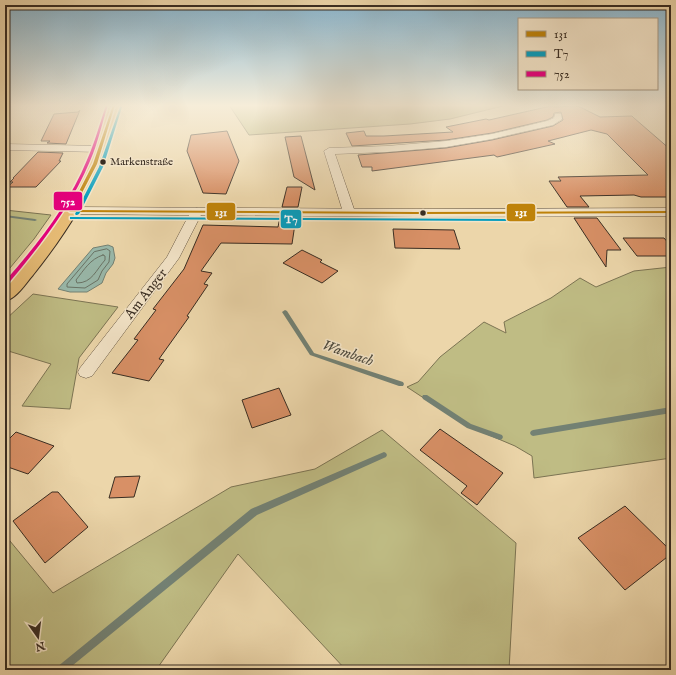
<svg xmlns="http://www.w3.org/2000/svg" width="676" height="675" viewBox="0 0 676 675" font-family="'IM FELL English',serif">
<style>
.green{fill:#bfbc84;stroke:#7c7453}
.water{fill:#99b9ab;stroke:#738174}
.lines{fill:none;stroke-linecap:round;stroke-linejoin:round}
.shore{stroke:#697366;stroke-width:1}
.stream{fill:#738174;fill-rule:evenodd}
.building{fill:#d89066;stroke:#392d22}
.minor-casing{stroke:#665744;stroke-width:1}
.tertiary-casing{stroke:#665744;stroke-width:1}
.primary-casing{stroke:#392d22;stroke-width:2}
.minor{fill:#f3e4c8;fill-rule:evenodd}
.tertiary{fill:#f3e4c8;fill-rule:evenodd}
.primary{fill:#e6bb75;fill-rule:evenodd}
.bus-1-casing{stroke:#f3e4c8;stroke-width:3}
.bus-2-casing{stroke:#f3e4c8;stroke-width:3}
.bus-3-casing{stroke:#f3e4c8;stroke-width:3}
.bus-1{fill:#be820a;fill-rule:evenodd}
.bus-2{fill:#069dbd;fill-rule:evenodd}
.bus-3{fill:#e5007d;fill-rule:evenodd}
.bus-dot{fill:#392d22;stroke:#f3e4c8;stroke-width:1.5}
.labels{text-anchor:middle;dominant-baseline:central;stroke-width:3;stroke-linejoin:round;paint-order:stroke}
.far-bus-label{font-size:11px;fill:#392d22;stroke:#f3e4c8;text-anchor:start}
.street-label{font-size:14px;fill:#392d22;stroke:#f3e4c8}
.water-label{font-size:15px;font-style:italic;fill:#4c493d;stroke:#f3e4c8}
.line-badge{stroke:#f3e4c8;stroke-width:1.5}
.badge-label{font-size:11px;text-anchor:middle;font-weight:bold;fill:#fff}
</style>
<rect width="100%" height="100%" fill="#ecd6aa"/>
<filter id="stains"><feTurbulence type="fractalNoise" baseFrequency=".005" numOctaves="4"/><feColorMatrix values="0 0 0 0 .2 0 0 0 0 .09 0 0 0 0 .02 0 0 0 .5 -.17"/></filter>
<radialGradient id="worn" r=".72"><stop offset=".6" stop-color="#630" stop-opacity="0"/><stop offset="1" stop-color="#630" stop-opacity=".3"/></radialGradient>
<path class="green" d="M 229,105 L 507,105 L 450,119 L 410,124 L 249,135 Z
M 5,210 L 51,215 L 34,239 L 5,274 Z
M 671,267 L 671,458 L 534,478 L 532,456 L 515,446 L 463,424 L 407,387 L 418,382 L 440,357 L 484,322 L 506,333 L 504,322 L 551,298 L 580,278 L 596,287 L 634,271 Z
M 33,294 L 118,307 L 79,358 L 70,409 L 22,406 L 51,364 L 5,350 L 5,320 Z
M 382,430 L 516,543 L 509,670 L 346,670 L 238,554 L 156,670 L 5,670 L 5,535 L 53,593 L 231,487 L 315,469 Z"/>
<path class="water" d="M 108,245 L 113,247 L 115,258 L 113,264 L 106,273 L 102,283 L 87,292 L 70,292 L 58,289 L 93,248 Z"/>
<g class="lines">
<path class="shore" d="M 107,249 L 110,251 L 109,262 L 102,271 L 98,280 L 85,288 L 67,287 L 67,284 L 94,252 Z
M 103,255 L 105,256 L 105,260 C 96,270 92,283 77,283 L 76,280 C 84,270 90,259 103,255 Z"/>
<path class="stream" d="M 5,215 L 35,219 L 37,220 L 35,221 L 5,217 Z
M 285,310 L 287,311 L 314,353 L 403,382 L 404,384 L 403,386 L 399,386 L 310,355 L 282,312 Z
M 423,395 L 427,395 L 471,424 L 502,435 L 503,437 L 502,439 L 500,440 L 467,428 L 423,399 L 422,397 Z
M 671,407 L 671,413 L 533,436 L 531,435 L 530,433 L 531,431 L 533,430 Z
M 384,452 L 386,453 L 387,455 L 386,457 L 257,515 L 67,670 L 55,670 L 57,667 L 251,509 Z"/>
</g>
<path class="building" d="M 551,106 L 554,107 L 578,106 L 600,117 L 632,116 L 634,118 L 671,150 L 671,199 L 669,197 L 641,197 L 634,195 L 580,196 L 589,207 L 567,207 L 549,181 L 561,181 L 558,177 L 648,175 L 607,134 L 591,130 L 548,141 L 555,144 L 497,157 L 494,155 L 372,171 L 372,167 L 362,167 L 358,155 L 446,148 L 492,140 L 553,126 L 563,120 L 561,112 L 554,113 L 553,117 L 547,120 L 492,133 L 446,140 L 352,146 L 346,133 L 364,131 L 366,136 L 384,136 L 453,132 L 446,127 L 486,119 L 489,120 Z
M 80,110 L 66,144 L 47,143 L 50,141 L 41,141 L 54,114 L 78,112 Z
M 227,131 L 239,161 L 226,194 L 203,193 L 187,151 L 191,135 Z
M 301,136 L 315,190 L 294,177 L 285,137 Z
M 38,152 L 63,153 L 59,161 L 61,161 L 36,187 L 7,187 L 13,182 L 10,182 L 14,178 L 13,178 Z
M 287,187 L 302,187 L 298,207 L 282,207 Z
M 280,217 L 296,217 L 292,244 L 221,243 L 201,271 L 212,273 L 204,284 L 208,285 L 187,316 L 189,317 L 159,359 L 164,360 L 149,381 L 112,373 L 138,340 L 134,339 L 156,310 L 153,309 L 184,269 L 203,225 L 278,227 Z
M 574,218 L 597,218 L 621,250 L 607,250 L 606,267 Z
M 393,229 L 454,230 L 460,249 L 395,248 Z
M 623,238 L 664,238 L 671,246 L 671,256 L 637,256 Z
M 302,250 L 322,260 L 320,262 L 338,271 L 322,283 L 283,263 Z
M 279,388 L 291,415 L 252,428 L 242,400 Z
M 440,429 L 503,473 L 477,505 L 461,493 L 467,486 L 420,450 Z
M 16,432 L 54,446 L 28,474 L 5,466 L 5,443 Z
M 140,476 L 134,497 L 109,498 L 115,477 Z
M 52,492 L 58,492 L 88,527 L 45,563 L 13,521 Z
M 625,506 L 671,551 L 671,554 L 625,590 L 578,538 Z"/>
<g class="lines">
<g class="minor-casing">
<path id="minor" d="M 555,114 L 561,114 L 562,119 L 553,125 L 492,139 L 446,147 L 387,152 L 335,154 L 355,212 L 349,215 L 343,212 L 324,151 L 329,148 L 387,146 L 446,141 L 492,134 L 547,121 L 554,118 Z
M 5,144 L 101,146 L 106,149 L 101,152 L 5,150 Z
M 197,208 L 203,211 L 179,258 L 92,376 L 86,378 L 80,376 L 78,372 L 80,368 L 167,257 L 191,211 Z"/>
</g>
<g class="tertiary-casing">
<path id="tertiary" d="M 71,207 L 416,209 L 671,208 L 671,216 L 416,217 L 66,214 L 64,211 L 66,208 Z"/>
</g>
<g class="primary-casing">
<path id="primary" d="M 108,105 L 120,105 C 114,125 110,145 102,163 C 85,204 60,241 33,275 C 25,284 17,298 5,301 L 5,283 L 50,229 L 79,181 L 94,149 Z"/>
</g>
<use href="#minor" class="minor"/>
<use href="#tertiary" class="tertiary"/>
<use href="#primary" class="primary"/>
<g class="bus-1-casing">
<path id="bus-1" d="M 113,105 L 115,105 L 97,164 L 73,210 L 416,212 L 671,211 L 671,213 L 416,214 L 70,212 L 69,211 L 93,164 Z"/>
</g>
<g class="bus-2-casing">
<path id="bus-2" d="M 121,106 L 122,107 L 103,167 L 79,214 L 77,215 L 76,215 L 75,214 L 99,167 L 120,107 Z
M 70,217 L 511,219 L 513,220 L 511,221 L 71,219 L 70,219 Z"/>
</g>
<g class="bus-3-casing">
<path id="bus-3" d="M 106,105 L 108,105 C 102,123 98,143 90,161 C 71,207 39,247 7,285 L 5,285 L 5,281 C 37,245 68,206 87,160 C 95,142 100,123 106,105 Z"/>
</g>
<use href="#bus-1" class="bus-1"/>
<use href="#bus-2" class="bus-2"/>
<use href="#bus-3" class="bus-3"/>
</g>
<linearGradient id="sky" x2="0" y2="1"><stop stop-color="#88b6d0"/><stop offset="0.53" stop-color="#f6edd9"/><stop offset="1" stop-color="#f6edd9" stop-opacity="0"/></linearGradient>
<rect width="676" height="199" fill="url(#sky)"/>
<g class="bus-dot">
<circle cx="103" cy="162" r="3.5"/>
<circle cx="423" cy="213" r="3.5"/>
</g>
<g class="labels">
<g class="far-bus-label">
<text x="110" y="162">Markenstraße</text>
</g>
<g class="street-label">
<text transform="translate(146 294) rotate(-52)">Am Anger</text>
</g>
<g class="water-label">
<text transform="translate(348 353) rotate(19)">Wambach</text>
</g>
</g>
<g class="line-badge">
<rect x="53" y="191" width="30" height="20" rx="4" fill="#e5007d"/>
<rect x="206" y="202" width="30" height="19" rx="4" fill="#be820a"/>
<rect x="506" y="203" width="30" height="19" rx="4" fill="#be820a"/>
<rect x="280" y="209" width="22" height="20" rx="4" fill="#069dbd"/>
</g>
<g class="badge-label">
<text x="68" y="205">752</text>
<text x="221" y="216">131</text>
<text x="521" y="216">131</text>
<text x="291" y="223">T7</text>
</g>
<rect width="676" height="675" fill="none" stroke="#ecd6aa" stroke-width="20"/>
<rect x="6" y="6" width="664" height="663" fill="none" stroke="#392d22" stroke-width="2"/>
<rect x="10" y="10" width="656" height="655" fill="none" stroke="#392d22"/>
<rect x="518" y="18" width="140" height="72" fill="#f3e4c8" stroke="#a99b86"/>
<rect x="526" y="31" width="20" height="6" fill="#be820a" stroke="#a99b86"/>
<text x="554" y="38" font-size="12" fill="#392d22">131</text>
<rect x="526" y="51" width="20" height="6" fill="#069dbd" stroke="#a99b86"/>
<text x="554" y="58" font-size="12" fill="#392d22">T7</text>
<rect x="526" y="71" width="20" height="6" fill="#e5007d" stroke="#a99b86"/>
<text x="554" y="78" font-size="12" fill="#392d22">752</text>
<g transform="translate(38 637) rotate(166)" stroke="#f3e4c8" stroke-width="3" paint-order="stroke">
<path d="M0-3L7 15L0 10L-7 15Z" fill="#392d22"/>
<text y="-6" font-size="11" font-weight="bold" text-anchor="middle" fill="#392d22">N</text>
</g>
<rect width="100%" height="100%" filter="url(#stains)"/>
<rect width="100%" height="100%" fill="url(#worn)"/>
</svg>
